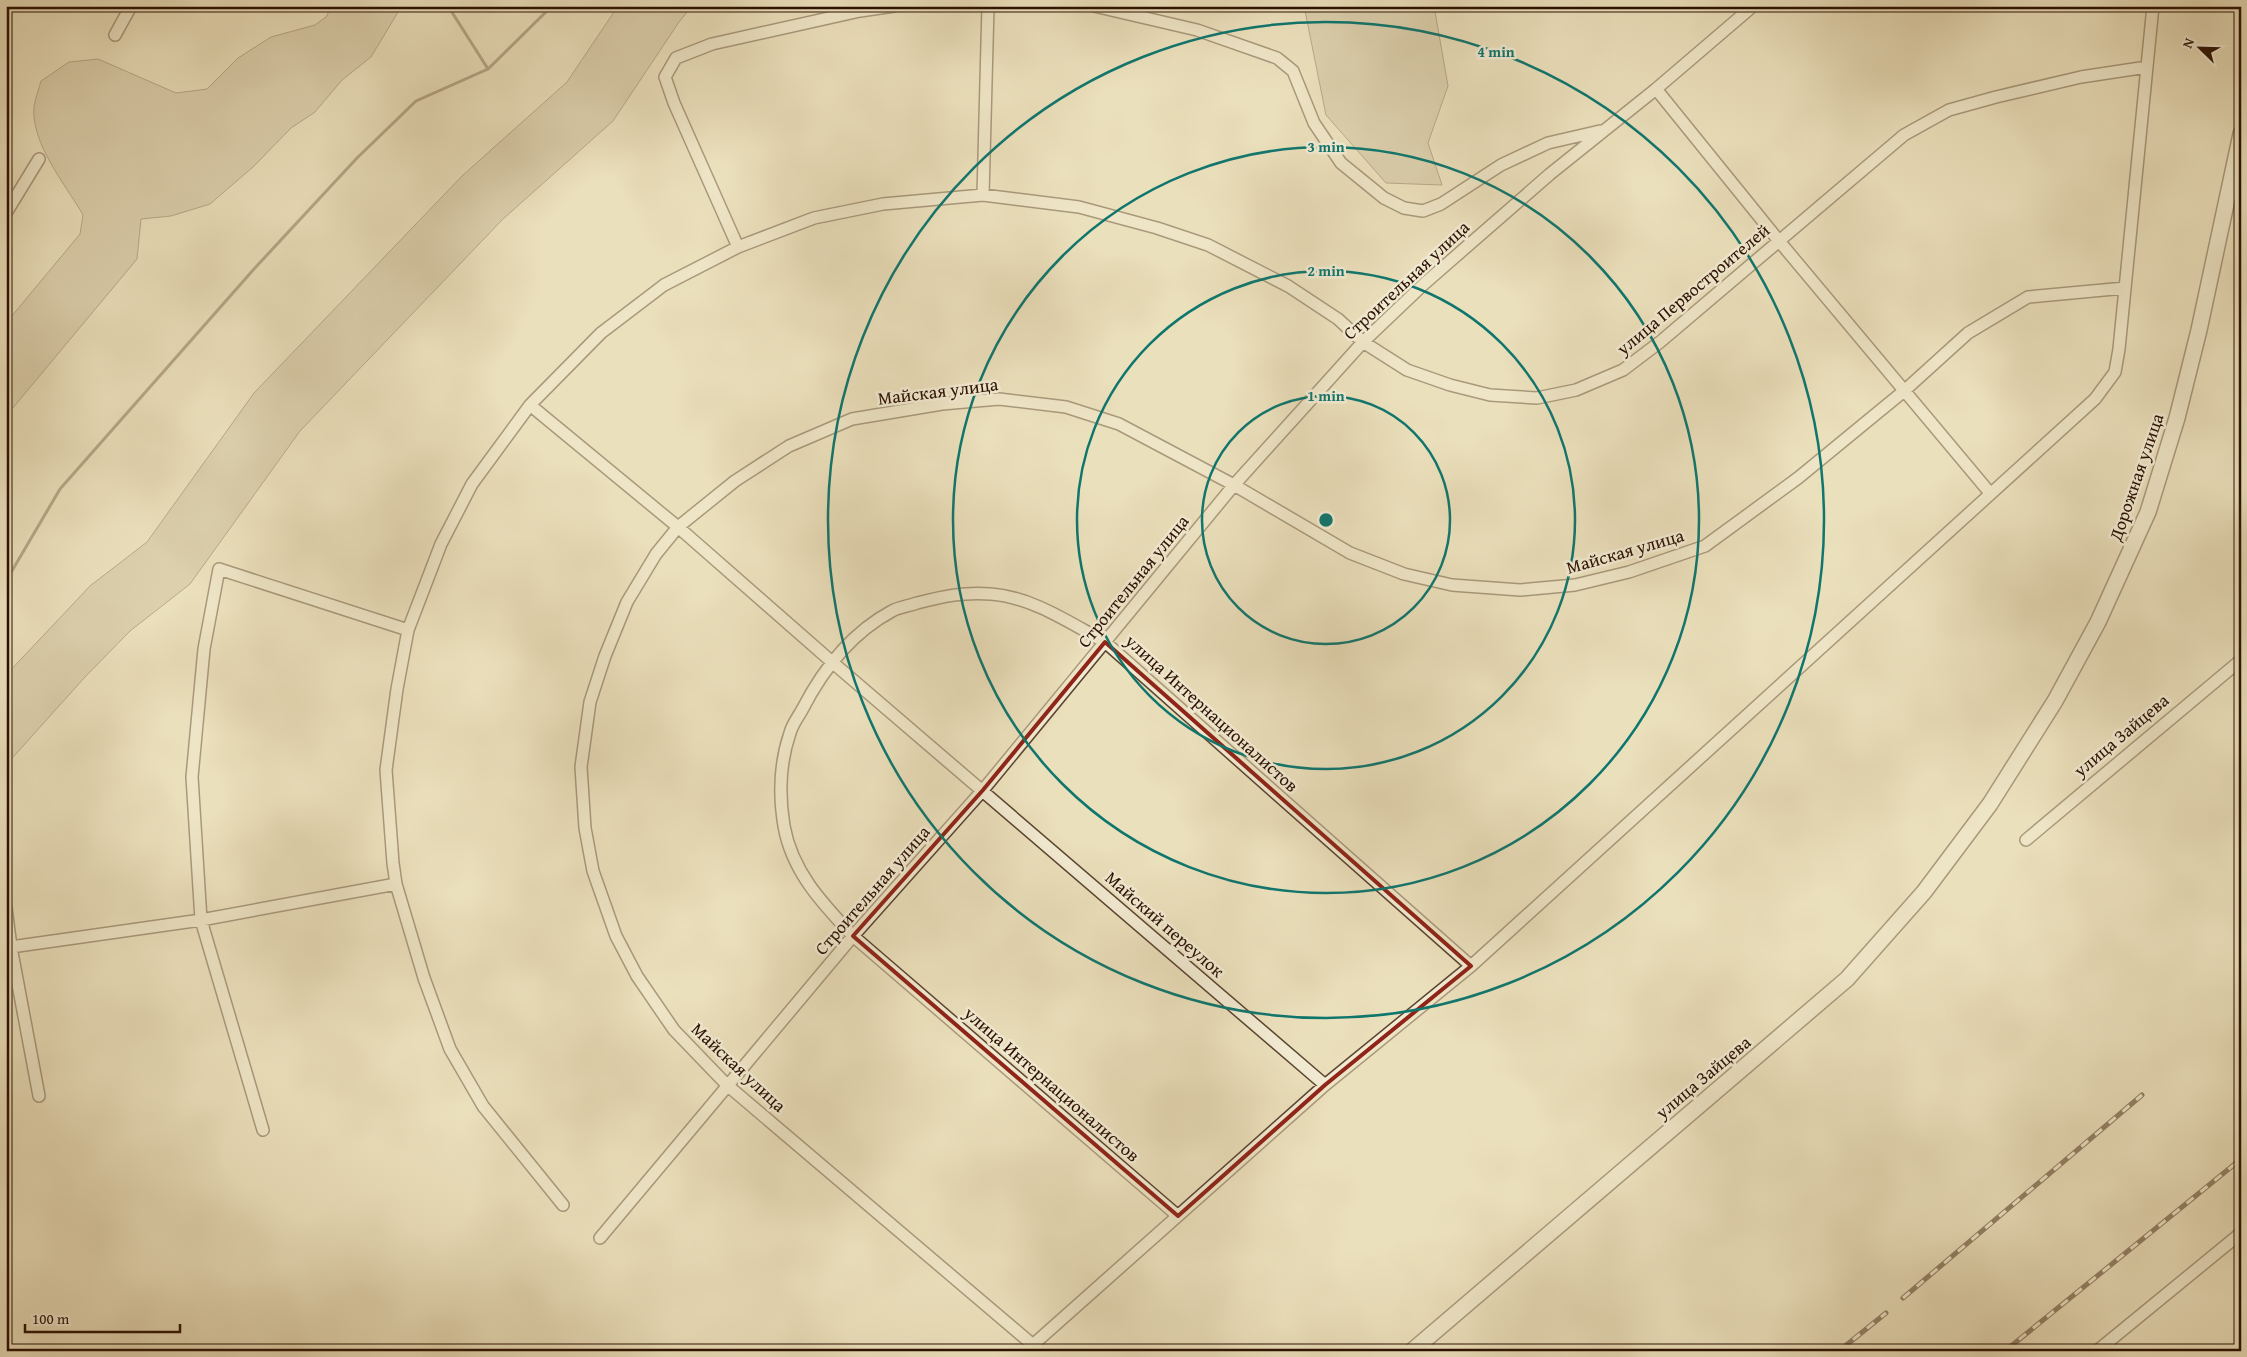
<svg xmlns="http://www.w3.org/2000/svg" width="2247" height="1357" viewBox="0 0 2247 1357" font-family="'Gentium Book Plus',serif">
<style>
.green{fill:#cabd9c;stroke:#7a664e}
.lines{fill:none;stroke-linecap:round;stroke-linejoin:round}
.stream{stroke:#76624a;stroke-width:3}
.minor-casing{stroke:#5a442f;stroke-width:14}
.tertiary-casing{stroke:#5a442f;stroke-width:18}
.minor{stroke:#f2ebd3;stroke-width:11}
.tertiary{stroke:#f2ebd3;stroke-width:15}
.rail-casing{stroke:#2a1000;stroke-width:5}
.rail{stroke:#f2ebd3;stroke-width:3;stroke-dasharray:9;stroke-linecap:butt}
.marked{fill:none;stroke:#8f2418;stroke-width:4;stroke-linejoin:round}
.ring{fill:none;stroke:#0f766e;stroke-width:2.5}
.labels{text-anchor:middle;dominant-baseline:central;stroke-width:5;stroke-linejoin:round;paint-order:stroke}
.street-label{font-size:18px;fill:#2a1000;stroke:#f2ebd3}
.centre{fill:#0f766e;stroke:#f2ebd3;stroke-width:2.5}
.ring-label{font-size:15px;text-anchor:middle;font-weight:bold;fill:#0f766e;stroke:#f2ebd3;stroke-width:5;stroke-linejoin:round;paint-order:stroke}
</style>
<rect width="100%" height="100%" fill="#ebe0bc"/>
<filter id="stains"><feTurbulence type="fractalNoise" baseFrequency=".004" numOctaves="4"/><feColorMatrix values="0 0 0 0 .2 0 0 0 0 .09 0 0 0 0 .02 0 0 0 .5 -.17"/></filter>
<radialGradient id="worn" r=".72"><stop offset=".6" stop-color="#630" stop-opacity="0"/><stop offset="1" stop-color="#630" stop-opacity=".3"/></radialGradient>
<path class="green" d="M 332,6 L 398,6 L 398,12 L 371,57 L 342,80 L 315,112 L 291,128 L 253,167 L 210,204 L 171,216 L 141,219 L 137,259 L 12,409 L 6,409 L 6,323 L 80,234 L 83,215 C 66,185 31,144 34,107 C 35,99 39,89 41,81 L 69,62 L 98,59 L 176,93 L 207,89 L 238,58 L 271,37 L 315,25 L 326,17 Z
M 618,6 L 692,6 L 679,22 L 613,121 L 503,219 L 300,431 L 190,584 L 130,631 L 85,677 L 6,765 L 6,675 L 90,586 L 147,542 L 254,393 L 462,176 L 567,82 Z
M 1304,6 L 1434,6 L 1448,86 L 1428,143 L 1442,185 L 1386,183 L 1326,115 Z"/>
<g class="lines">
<path class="stream" d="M 448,6 L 488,69
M 6,581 L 60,489 L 254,269 L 357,158 L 416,101 L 488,69 L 552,6"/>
<g class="minor-casing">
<path id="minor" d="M 1094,6 L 1197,30 L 1277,58 L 1293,71 L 1314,123 L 1341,163 L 1384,198 L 1404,208 L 1423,211 L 1441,204 L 1501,165 L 1548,143 L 1600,131
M 115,35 L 131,6
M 1656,89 L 1779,241 L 1990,493
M 983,195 L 988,6
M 6,213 L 39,159
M 738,247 L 674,103 L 665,77 L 676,58 L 712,44 L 860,11 L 894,6
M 530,405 L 678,527 L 832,662 L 1325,1085
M 2026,840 L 2241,660
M 6,908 L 11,947 L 39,1096
M 11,947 L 201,920 L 396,884
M 263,1130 L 201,920 L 192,777 L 204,649 L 219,569 L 408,630
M 563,1205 L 483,1106 L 450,1049 L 424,978 L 396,884 L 393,863 L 386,770 L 397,689 L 408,630 L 441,544 L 472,484 L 530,405 L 601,333 L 664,285 L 738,247 L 814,218 L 883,204 L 983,195 L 1079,207 L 1157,228 L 1208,245 L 1288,286 L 1338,319 L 1363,342 L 1407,370 L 1450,385 L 1490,395 L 1537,398 L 1576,390 L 1623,370 L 1660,342 L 1904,135 L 1949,110 L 1996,97 L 2081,77 L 2147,67
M 1178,1216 L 853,936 C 823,904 792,872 784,826 C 779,796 780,762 790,733 C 792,725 798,717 802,710 C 823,669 851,633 892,611 C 899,607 909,606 917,603 C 945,596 962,592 991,594 C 1032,597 1070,623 1105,642 L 1471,966
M 600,1238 L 853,936 L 983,790 L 1234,485 L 1363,342 L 1425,283 L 1550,174 L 1656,89 L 1753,6
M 1033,1345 L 727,1085 L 674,1030 L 637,976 L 616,936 L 593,871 L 585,828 L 581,767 L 590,702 L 605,656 L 627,602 L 656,554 L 678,527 L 735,481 L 789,446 L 852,419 L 942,404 L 999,399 L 1066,407 L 1119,424 L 1234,485 L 1350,553 L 1404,574 L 1452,585 L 1520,590 L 1575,585 L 1629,572 L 1705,546 L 1798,478 L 1904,391 L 1968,333 L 2028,297 L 2125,288
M 1026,1351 L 1325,1085 L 1471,966 L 2095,399 L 2115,372 L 2119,349 L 2153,6
M 2097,1351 L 2241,1233"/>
</g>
<g class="tertiary-casing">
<path id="tertiary" d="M 1412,1351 L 1847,979 L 1924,892 L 1990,804 L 2055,701 L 2098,622 L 2148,512 L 2177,418 L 2199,330 L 2241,134"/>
</g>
<use href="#minor" class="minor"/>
<use href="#tertiary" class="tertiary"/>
<g class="rail-casing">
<path id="rail" d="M 1903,1298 L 2142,1095
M 1839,1351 L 1886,1313
M 2005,1351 L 2241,1159"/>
</g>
<use href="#rail" class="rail"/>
</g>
<path d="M0 0H2247V1357H0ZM 1105,642 L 1471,966 L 1325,1085 L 1178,1216 L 853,936 L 983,790 Z" fill="#ebe0bc" fill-opacity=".55" fill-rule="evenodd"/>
<path class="marked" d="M 1105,642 L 1471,966 L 1325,1085 L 1178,1216 L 853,936 L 983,790 Z"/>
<g class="ring">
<circle cx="1326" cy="520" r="124"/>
<circle cx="1326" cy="520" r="249"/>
<circle cx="1326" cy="520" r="373"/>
<circle cx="1326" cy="520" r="498"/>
</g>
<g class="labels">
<g class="street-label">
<text transform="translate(1406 280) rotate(-43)">Строительная улица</text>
<text transform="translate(1693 289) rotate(-40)">улица Первостроителей</text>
<text transform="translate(938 391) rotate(-7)">Майская улица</text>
<text transform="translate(2136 477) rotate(-71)">Дорожная улица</text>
<text transform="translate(1625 551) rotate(-16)">Майская улица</text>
<text transform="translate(1133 581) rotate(-51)">Строительная улица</text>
<text transform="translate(1212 713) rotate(42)">улица Интернационалистов</text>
<text transform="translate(2121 735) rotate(-40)">улица Зайцева</text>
<text transform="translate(872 890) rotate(-49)">Строительная улица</text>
<text transform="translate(1165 924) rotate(41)">Майский переулок</text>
<text transform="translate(739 1067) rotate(43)">Майская улица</text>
<text transform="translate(1703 1077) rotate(-40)">улица Зайцева</text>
<text transform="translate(1052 1084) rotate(41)">улица Интернационалистов</text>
</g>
</g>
<circle cx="1326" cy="520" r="8" class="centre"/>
<g class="ring-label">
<text x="1496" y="57">4 min</text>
<text x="1326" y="152">3 min</text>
<text x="1326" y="276">2 min</text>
<text x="1326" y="401">1 min</text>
</g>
<rect width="2247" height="1357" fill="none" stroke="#ebe0bc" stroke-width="25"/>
<rect x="8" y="8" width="2232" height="1342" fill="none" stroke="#2a1000" stroke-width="2.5"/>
<rect x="12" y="12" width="2222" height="1332" fill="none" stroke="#2a1000"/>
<g transform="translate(2200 48) rotate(293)" stroke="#f2ebd3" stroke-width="4" paint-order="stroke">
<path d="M0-4L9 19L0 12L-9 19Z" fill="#2a1000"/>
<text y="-8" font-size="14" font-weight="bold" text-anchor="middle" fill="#2a1000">N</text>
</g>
<path d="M25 1324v8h155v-8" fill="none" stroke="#2a1000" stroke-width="2.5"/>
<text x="32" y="1324" font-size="15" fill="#2a1000" stroke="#f2ebd3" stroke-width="4" paint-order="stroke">100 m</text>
<rect width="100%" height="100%" filter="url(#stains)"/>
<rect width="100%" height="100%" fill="url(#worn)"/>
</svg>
